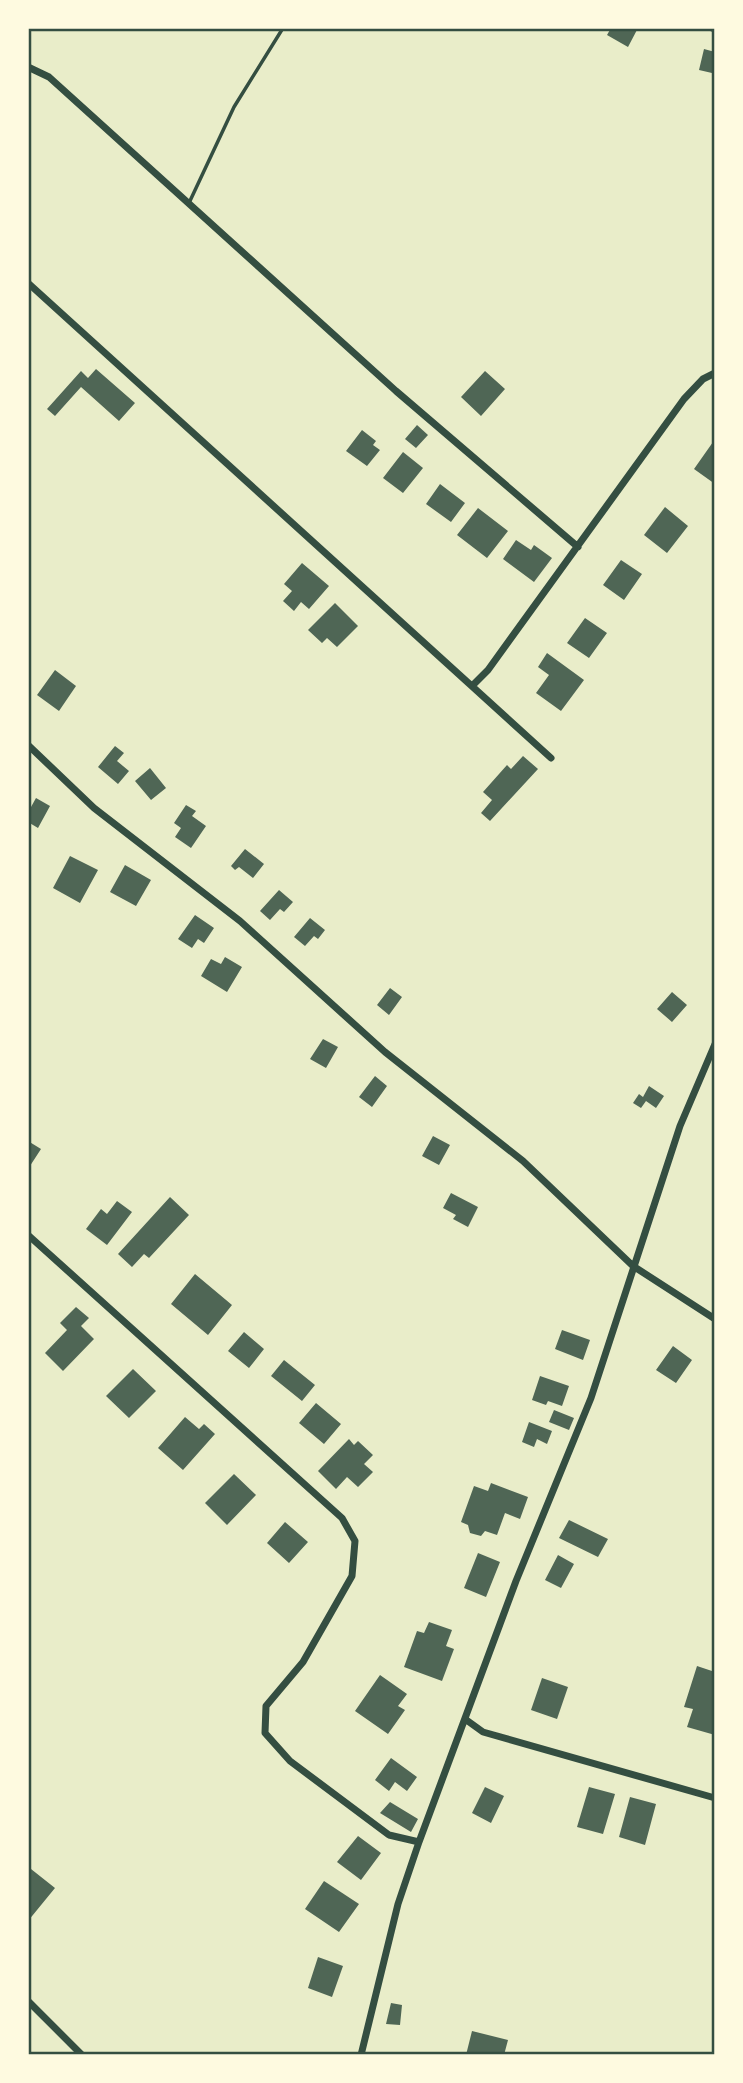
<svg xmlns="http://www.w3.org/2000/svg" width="743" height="2083" viewBox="0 0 743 2083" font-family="'Fira Sans Condensed',sans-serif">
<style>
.building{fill:#4f6655}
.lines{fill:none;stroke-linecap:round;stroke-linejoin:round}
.service{stroke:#344e41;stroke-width:3.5}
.minor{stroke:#344e41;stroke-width:7}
.neatline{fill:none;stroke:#344e41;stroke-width:2.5}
</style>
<rect width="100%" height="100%" fill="#e9edc9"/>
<path class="building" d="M 611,28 L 638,28 L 628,47 L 607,35 Z
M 704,49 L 715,52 L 712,73 L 699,70 Z
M 96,369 L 135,403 L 119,421 L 81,387 L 55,416 L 47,409 L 81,371 L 88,378 Z
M 485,371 L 505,389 L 481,416 L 461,397 Z
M 417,425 L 428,435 L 416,448 L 405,439 Z
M 362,430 L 376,441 L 373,445 L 380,450 L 367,466 L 346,451 Z
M 713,442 L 715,443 L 715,484 L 694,469 Z
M 403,452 L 423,468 L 403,493 L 383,478 Z
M 440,484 L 465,503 L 451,522 L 426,504 Z
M 665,507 L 688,526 L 667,553 L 644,535 Z
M 478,508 L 508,531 L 487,558 L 457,535 Z
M 516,540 L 531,550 L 534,545 L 552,558 L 534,582 L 503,559 Z
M 621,560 L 642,574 L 624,600 L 603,585 Z
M 302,563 L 329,586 L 309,609 L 301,602 L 294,611 L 283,601 L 292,591 L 284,584 Z
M 335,603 L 358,626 L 337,647 L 327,638 L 322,643 L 308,630 Z
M 585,618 L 607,633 L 589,658 L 567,643 Z
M 547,653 L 584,680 L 561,711 L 536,693 L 549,675 L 538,667 Z
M 55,670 L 76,686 L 59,711 L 37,695 Z
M 115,746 L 124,753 L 117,761 L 129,771 L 118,784 L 98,767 Z
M 523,756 L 538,769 L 490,821 L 481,813 L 492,800 L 483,792 L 507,765 L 511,769 Z
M 150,768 L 166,788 L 151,800 L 135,781 Z
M 36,798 L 50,806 L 38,828 L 28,822 L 28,805 L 31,807 Z
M 186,805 L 196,811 L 192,816 L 206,826 L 191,848 L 175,837 L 181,828 L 174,823 Z
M 245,849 L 264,864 L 253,878 L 239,867 L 235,870 L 231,866 Z
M 70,856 L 98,870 L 80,903 L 53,888 Z
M 125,865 L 151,880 L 136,906 L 110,892 Z
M 279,890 L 293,902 L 284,912 L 280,909 L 270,920 L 260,911 Z
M 195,915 L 214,928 L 204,943 L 198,939 L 192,948 L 178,939 Z
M 310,918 L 325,930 L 318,939 L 314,936 L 305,946 L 294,937 Z
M 225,957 L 242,967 L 227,992 L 201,976 L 211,959 L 221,964 Z
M 390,988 L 402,997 L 389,1015 L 377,1005 Z
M 672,992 L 687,1005 L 672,1022 L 657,1009 Z
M 323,1039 L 338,1047 L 326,1068 L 310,1059 Z
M 375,1076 L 387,1086 L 372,1107 L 359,1097 Z
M 649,1086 L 664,1096 L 656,1108 L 646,1101 L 641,1108 L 633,1103 L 639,1094 L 643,1097 Z
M 433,1136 L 450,1145 L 439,1165 L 422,1156 Z
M 28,1141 L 41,1149 L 28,1169 Z
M 451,1193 L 478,1207 L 468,1227 L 453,1219 L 456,1215 L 443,1208 Z
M 170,1197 L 189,1215 L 149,1258 L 144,1254 L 132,1267 L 118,1254 Z
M 117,1201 L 132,1212 L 107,1245 L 86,1229 L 101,1209 L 107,1214 Z
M 195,1274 L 232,1305 L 208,1335 L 171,1304 Z
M 76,1307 L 89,1318 L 81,1326 L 94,1339 L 63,1371 L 45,1353 L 67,1330 L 60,1323 Z
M 562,1330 L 590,1340 L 583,1360 L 555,1349 Z
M 244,1332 L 264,1349 L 249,1368 L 228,1351 Z
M 673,1346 L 692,1360 L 676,1383 L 656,1370 Z
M 284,1360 L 315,1385 L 302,1401 L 271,1376 Z
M 133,1369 L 156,1391 L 129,1418 L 106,1396 Z
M 540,1376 L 569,1386 L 562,1406 L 548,1401 L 546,1405 L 532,1400 Z
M 316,1403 L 341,1424 L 324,1444 L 299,1423 Z
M 554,1410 L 574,1418 L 569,1430 L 549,1422 Z
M 185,1417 L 199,1429 L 204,1424 L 215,1434 L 183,1470 L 158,1448 Z
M 529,1422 L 552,1431 L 547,1444 L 537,1439 L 534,1447 L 522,1442 Z
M 349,1439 L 354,1445 L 358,1441 L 373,1455 L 364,1464 L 373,1472 L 358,1487 L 347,1477 L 336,1489 L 318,1471 Z
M 234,1474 L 256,1495 L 227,1525 L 205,1503 Z
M 491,1483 L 528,1497 L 520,1519 L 505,1513 L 497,1535 L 485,1531 L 481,1536 L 470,1533 L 468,1525 L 461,1522 L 474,1486 L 488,1491 Z
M 569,1520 L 608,1539 L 598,1557 L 559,1538 Z
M 285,1522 L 308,1542 L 289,1563 L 267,1543 Z
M 478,1553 L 500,1562 L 486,1597 L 464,1588 Z
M 558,1555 L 574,1564 L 561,1588 L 545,1580 Z
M 429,1622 L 452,1630 L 446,1646 L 454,1649 L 442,1681 L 404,1667 L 417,1631 L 424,1633 Z
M 697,1666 L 715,1672 L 712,1684 L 715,1685 L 715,1735 L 687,1727 L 693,1709 L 684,1707 Z
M 380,1675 L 407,1694 L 398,1706 L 405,1710 L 388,1734 L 355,1711 Z
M 542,1678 L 568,1687 L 557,1719 L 531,1710 Z
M 391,1758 L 417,1777 L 407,1791 L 395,1782 L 389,1791 L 375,1780 Z
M 485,1787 L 504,1796 L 491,1823 L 472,1813 Z
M 589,1787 L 615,1794 L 603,1834 L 577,1827 Z
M 630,1797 L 656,1804 L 645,1845 L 619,1837 Z
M 390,1802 L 418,1819 L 411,1832 L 380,1813 Z
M 358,1836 L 381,1853 L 361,1880 L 337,1862 Z
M 31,1869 L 55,1888 L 28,1921 L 28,1873 Z
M 324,1881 L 359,1904 L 339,1932 L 305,1909 Z
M 318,1957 L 343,1966 L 332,1997 L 308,1988 Z
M 391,2003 L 402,2005 L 400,2025 L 386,2024 Z
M 472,2031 L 508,2040 L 504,2055 L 466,2055 Z"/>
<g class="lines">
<path class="service" d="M 189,203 L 234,107 L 283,28"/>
<path class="minor" d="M 712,28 L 715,29
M 28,67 L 49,77 L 396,391 L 578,547
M 28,283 L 551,758
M 473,685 L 488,670 L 684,399 L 703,379 L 715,373
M 28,745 L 94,808 L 240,921 L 385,1052 L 523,1161 L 633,1266 L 715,1319
M 28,1235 L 342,1518 L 355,1541 L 352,1576 L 303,1662 L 266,1706 L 265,1733 L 290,1761 L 389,1835 L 419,1842
M 465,1719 L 483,1732 L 715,1798
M 28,2001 L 82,2055
M 361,2055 L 398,1904 L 419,1842 L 516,1581 L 591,1398 L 680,1126 L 715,1044"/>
</g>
<rect width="743" height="2083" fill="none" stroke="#fefae0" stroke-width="60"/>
<rect x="30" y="30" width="683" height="2023" class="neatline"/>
</svg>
